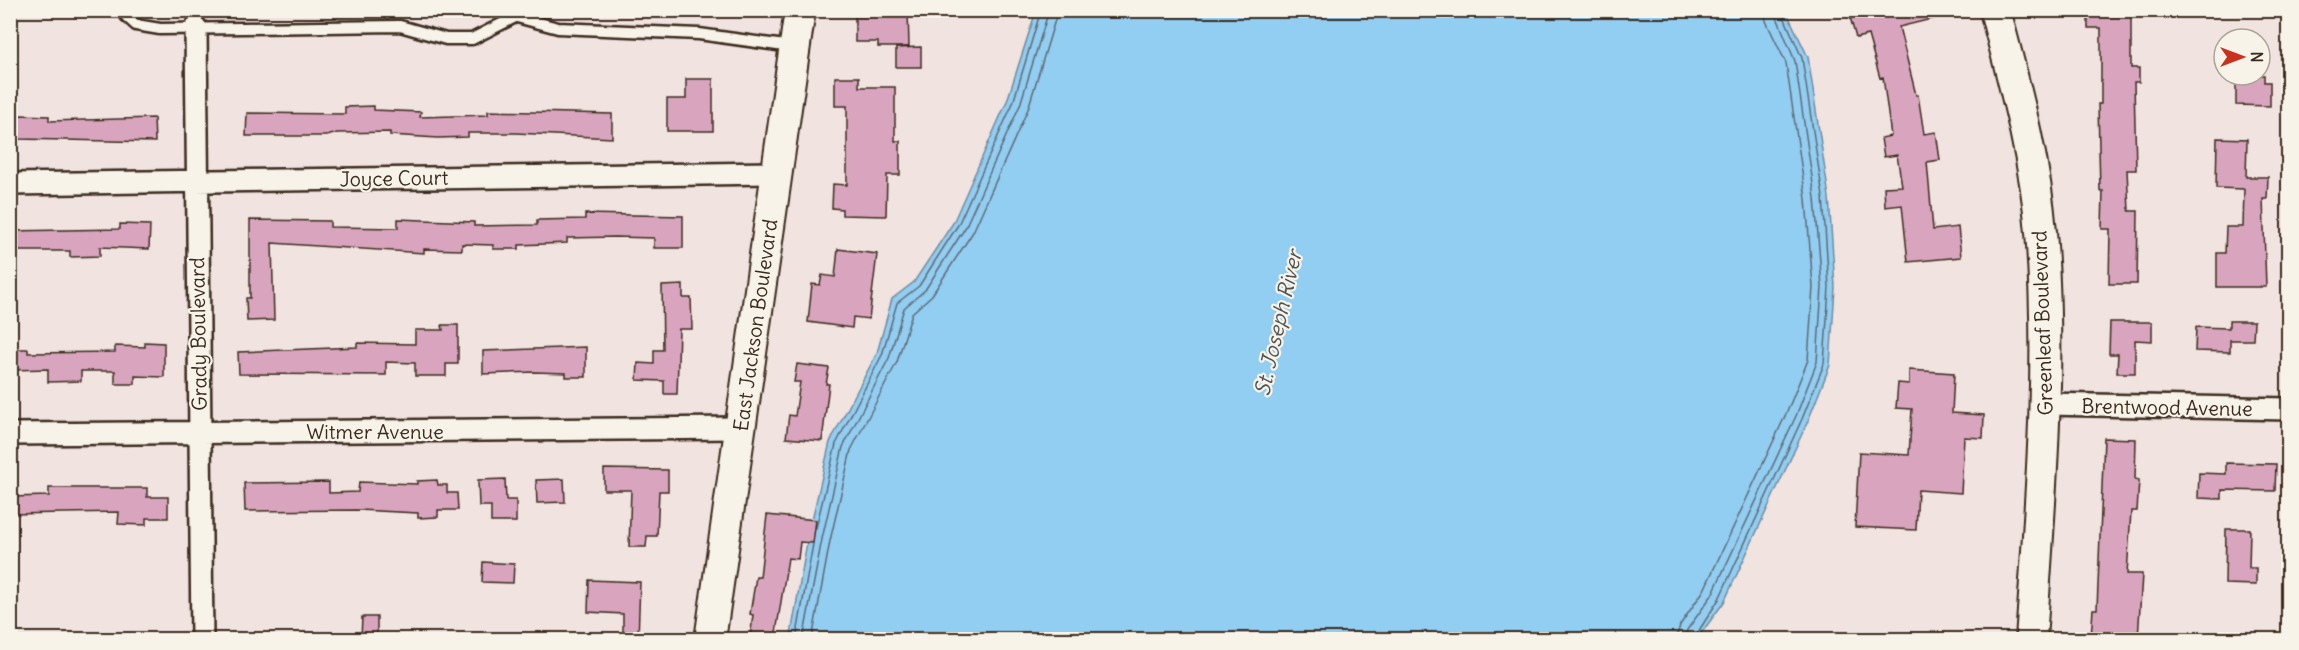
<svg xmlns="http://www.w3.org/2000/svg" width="2299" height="650" viewBox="0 0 2299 650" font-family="Delius,sans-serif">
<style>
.water{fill:#92cdf2;stroke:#6f8c9d;stroke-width:1.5}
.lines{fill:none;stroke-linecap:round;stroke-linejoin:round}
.shore{stroke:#5e6b73;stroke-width:1.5}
.building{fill:#d9a5be;stroke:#3b2a1e;stroke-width:1.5}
.lane-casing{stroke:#3b2a1e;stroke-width:15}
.street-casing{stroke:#3b2a1e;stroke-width:26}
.secondary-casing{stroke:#3b2a1e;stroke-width:34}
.lane{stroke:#f7f3e8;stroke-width:10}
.street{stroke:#f7f3e8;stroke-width:21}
.secondary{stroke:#f7f3e8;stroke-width:30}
.labels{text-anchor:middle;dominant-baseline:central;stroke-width:4.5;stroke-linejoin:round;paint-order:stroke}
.street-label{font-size:20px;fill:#3b2a1e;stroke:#f7f3e8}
.water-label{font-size:21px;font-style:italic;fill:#515353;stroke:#f7f3e8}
</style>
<rect width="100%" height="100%" fill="#f1e3e0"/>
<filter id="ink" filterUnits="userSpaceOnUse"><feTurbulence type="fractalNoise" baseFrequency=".0167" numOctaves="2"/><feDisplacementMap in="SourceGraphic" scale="12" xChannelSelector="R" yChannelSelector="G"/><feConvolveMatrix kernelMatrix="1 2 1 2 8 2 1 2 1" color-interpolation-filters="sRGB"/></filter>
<g filter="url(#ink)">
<path class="water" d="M 1036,11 L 1786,11 L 1808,57 L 1829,197 L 1835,287 L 1830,365 L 1808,421 L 1724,602 L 1697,639 L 790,640 L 808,537 L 830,442 L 877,353 L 892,299 L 914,282 L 953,223 L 1007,101 Z"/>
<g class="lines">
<path class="shore" d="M 816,528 L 836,444 L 882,355 L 897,303 L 919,286 L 958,225 L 1013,103 L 1041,10
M 796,640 L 813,544
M 803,640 L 822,539 L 843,447 L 889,358 L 904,308 L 925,290 L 965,228 L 1020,105 L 1049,10
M 812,640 L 830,541 L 851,450 L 897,362 L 912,313 L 932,295 L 973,232 L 1028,109 L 1058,10
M 1676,640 L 1680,625 L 1704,590 L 1787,412 L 1808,360 L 1813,287 L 1806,199 L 1786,63 L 1766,21 L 1765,10
M 1685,640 L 1687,630 L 1712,595 L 1796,416 L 1817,362 L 1822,287 L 1815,198 L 1795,61 L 1774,10
M 1693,640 L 1719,599 L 1802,419 L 1824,364 L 1829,287 L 1823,197 L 1802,58 L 1781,10"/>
</g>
<path class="building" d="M 855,10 L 908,10 L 909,47 L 878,47 L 878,42 L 855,42 Z
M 1874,10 L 1944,10 L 1944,16 L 1899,27 L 1916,95 L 1918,95 L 1924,134 L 1936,132 L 1940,160 L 1927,162 L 1933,230 L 1958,227 L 1961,257 L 1908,262 L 1902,205 L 1885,207 L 1884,187 L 1902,186 L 1897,155 L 1884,157 L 1881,138 L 1891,136 L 1883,77 L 1880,78 L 1868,35 L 1856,38 L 1850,17 Z
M 2088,11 L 2131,11 L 2131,68 L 2139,68 L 2139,82 L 2134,82 L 2136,170 L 2127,170 L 2129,211 L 2138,211 L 2137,284 L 2109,284 L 2110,229 L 2102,229 L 2103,191 L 2100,191 L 2098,104 L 2101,104 L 2101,28 L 2088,28 Z
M 921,47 L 921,67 L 896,67 L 896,48 Z
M 2236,75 L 2264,75 L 2264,82 L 2270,82 L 2270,106 L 2236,105 Z
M 835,77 L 859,77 L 859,87 L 895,87 L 895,141 L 900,141 L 900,175 L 887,175 L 886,216 L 842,215 L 842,209 L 832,208 L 833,184 L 847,185 L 847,106 L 835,106 Z
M 686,79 L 713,79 L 713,131 L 667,131 L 667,99 L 686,99 Z
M 374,106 L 374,110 L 421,112 L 420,117 L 488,115 L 488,111 L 612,114 L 612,138 L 516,133 L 468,133 L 468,137 L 438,138 L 390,135 L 390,132 L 337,133 L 327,136 L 246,136 L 247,113 L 345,114 L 345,107 Z
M 19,115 L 49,116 L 49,121 L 154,118 L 155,142 L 19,139 Z
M 2217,138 L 2247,139 L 2246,177 L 2268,177 L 2267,199 L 2263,199 L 2266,287 L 2217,287 L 2217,253 L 2225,253 L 2226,227 L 2243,227 L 2244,189 L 2216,188 Z
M 585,214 L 683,216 L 683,248 L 654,248 L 654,238 L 615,237 L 567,238 L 567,243 L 519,245 L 519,249 L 493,249 L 493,245 L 462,244 L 462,250 L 424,249 L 424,253 L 272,243 L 274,320 L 247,321 L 246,298 L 250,298 L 250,220 L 330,221 L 330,227 L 398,228 L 398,219 L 474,222 L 474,226 L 537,225 L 537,220 L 585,219 Z
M 120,224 L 150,225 L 149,249 L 100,247 L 100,256 L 70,257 L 70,251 L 10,251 L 10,231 L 120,229 Z
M 838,249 L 877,254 L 869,319 L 853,317 L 852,328 L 808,322 L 812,284 L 820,285 L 822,275 L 835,277 Z
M 683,285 L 683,298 L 691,298 L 692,329 L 679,329 L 677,394 L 664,394 L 664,381 L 637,380 L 638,363 L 654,364 L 654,350 L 663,350 L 662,286 Z
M 2229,321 L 2254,321 L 2253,340 L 2230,340 L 2230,352 L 2195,351 L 2196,327 L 2229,328 Z
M 2110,322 L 2152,322 L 2152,341 L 2135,340 L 2135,373 L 2117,373 L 2118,354 L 2109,354 Z
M 442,325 L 458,325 L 458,364 L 446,364 L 446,376 L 415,376 L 415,363 L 386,362 L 386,375 L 239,374 L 238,352 L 357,347 L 357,343 L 415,344 L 415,330 L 443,330 Z
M 145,342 L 164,343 L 164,377 L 135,376 L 135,384 L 115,384 L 115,371 L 81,371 L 81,381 L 48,382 L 48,369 L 10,370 L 10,349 L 28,349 L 28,353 L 115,352 L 115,346 L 145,347 Z
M 586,347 L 586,377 L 566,377 L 566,373 L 534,372 L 483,374 L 483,351 Z
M 797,364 L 829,368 L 826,384 L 829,384 L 822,441 L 786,438 L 789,415 L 795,416 L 800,382 L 794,382 Z
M 1909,370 L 1954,373 L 1952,413 L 1984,415 L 1983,438 L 1964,437 L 1961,493 L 1918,490 L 1916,530 L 1855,527 L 1859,452 L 1909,455 L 1912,409 L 1896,408 L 1898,383 L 1909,384 Z
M 2104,438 L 2136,439 L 2135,479 L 2139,480 L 2137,511 L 2131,511 L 2127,574 L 2142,574 L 2138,639 L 2091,639 L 2093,609 L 2097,609 Z
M 2226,463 L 2276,464 L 2275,491 L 2222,490 L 2222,499 L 2198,498 L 2199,473 L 2226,474 Z
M 604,469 L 668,470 L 668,491 L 659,491 L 657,536 L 647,536 L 646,547 L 629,547 L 631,490 L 604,490 Z
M 505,479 L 506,500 L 516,500 L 516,522 L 491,522 L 491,506 L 479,506 L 478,480 Z
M 564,479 L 565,502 L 537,503 L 536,480 Z
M 437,480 L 438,485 L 447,485 L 447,493 L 457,493 L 458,510 L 438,510 L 438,517 L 418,518 L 418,513 L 358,510 L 245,511 L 244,483 L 329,482 L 329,493 L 358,492 L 359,482 L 417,484 L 417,481 Z
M 49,488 L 147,488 L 147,497 L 168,497 L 168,518 L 146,518 L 146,525 L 118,524 L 119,512 L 10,514 L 10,497 L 49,496 Z
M 767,515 L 816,520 L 813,543 L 800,542 L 798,559 L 788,558 L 775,639 L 750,639 L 753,615 L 750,614 L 756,577 L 760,577 Z
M 2226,529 L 2250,529 L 2249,568 L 2256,568 L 2256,585 L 2225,584 Z
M 483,562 L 514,564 L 513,583 L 482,582 Z
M 589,580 L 640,582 L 638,639 L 623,639 L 623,614 L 588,612 Z
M 362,617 L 377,617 L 377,639 L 361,639 Z"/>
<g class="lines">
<g class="lane-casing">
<path id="lane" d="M 126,10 L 126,16 L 136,25 L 160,29 L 400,26 L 446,39 L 472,39 L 529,10
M 516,14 L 517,17 L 558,28 L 699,34 L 792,47"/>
</g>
<g class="street-casing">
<path id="street" d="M 196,28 L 202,640
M 10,184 L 777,173
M 2046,404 L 2288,409
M 10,434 L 741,428"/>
</g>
<g class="secondary-casing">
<path id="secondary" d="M 1995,10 C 2014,83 2035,157 2041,232 C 2052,368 2040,504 2031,640
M 710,640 L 800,10"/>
</g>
<use href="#lane" class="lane"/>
<use href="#street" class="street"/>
<use href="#secondary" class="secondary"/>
</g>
</g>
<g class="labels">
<g class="street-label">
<text transform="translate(394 178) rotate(-1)">Joyce Court</text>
<text transform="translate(2042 323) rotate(-92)">Greenleaf Boulevard</text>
<text transform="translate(755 325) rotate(-82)">East Jackson Boulevard</text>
<text transform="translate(198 334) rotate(-91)">Grady Boulevard</text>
<text transform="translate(2167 407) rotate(1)">Brentwood Avenue</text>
<text x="375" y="431">Witmer Avenue</text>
</g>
<g class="water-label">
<text transform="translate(1278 323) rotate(-77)">St. Joseph River</text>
</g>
</g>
<rect width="2299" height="650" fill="none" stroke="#f7f3e8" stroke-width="36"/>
<rect x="18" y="18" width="2263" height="614" fill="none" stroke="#3b2a1e" stroke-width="2" filter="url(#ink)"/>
<g transform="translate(2242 57) rotate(90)"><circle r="28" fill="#f7f3e8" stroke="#aca397" stroke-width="1.5"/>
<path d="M0-4.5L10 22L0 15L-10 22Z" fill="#c8321e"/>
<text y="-9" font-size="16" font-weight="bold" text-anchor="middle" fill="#3b2a1e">N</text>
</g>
</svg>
